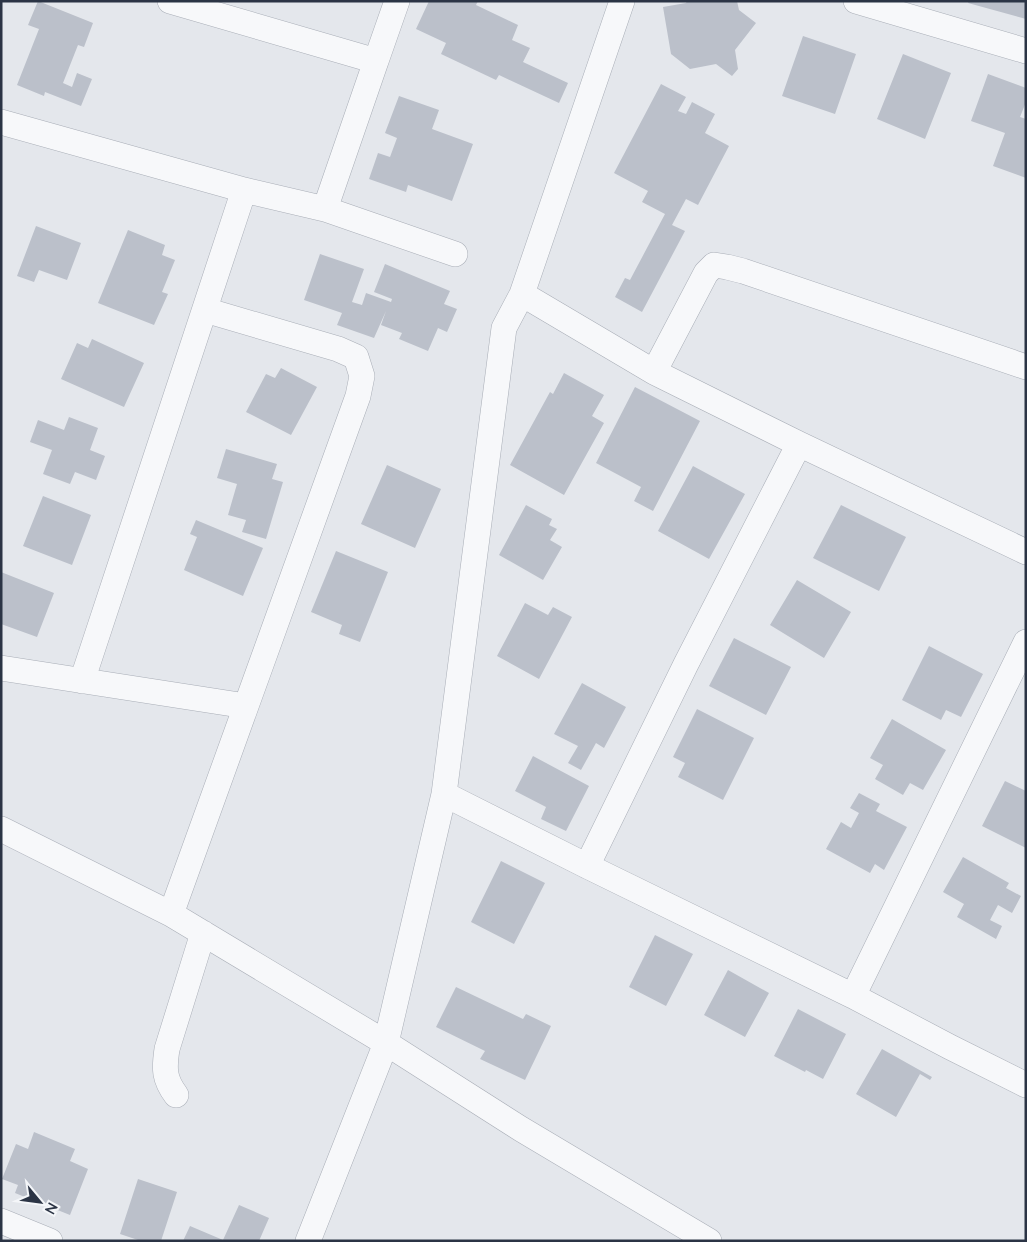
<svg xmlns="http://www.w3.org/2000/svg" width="1027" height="1242" viewBox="0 0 1027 1242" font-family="Lato,sans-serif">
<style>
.building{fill:#bbc0ca}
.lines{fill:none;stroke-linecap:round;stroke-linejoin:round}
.minor-casing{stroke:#a9aeb7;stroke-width:26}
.minor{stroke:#f7f8fa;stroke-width:25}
</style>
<rect width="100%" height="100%" fill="#e4e7ec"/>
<path class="building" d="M 38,1 L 93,23 L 84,47 L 78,45 L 63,83 L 72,87 L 77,73 L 92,79 L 81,106 L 45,92 L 44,96 L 17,85 L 39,29 L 28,25 Z
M 429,1 L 478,1 L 476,5 L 518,25 L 512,40 L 530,48 L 523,62 L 568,83 L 559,103 L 499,75 L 496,80 L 441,54 L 446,43 L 416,29 Z
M 687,1 L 737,1 L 739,10 L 756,23 L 735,50 L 738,69 L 732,76 L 716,64 L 690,69 L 671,54 L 663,7 L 686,3 Z
M 969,1 L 1026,1 L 1026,19 L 968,3 Z
M 803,36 L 856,54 L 835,114 L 782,96 Z
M 903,54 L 951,73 L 925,139 L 877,119 Z
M 988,74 L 1026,88 L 1026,102 L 1020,117 L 1026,119 L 1026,178 L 993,166 L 1005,133 L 971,121 Z
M 661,84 L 686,97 L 678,111 L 686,114 L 692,102 L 715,114 L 705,133 L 729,146 L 698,205 L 686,199 L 672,225 L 685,231 L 642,312 L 615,297 L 625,278 L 630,280 L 665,214 L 642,202 L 648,191 L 614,173 Z
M 399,96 L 439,110 L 432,129 L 473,144 L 452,201 L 408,185 L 406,192 L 369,179 L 378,153 L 390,157 L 397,138 L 385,133 Z
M 36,226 L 81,243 L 67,280 L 39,270 L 34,282 L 17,276 Z
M 128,230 L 165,245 L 162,255 L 175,260 L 162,292 L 168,294 L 154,325 L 98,303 Z
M 320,254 L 364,269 L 352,302 L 362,305 L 366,293 L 391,302 L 392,299 L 374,292 L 385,264 L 450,291 L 444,304 L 457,309 L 447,332 L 438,328 L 428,351 L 399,339 L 402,333 L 381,325 L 386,311 L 374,338 L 337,325 L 342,313 L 304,300 Z
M 92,339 L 144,363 L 124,407 L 61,379 L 77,343 L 88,348 Z
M 281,368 L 317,387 L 291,435 L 246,412 L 266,374 L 275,378 Z
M 564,373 L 604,395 L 592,416 L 604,423 L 564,495 L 510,465 L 550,392 L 553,394 Z
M 635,387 L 700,421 L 653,511 L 634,501 L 641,487 L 596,463 Z
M 69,417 L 98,428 L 90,450 L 105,456 L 96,480 L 75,472 L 70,484 L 43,474 L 52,450 L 30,442 L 38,420 L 64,430 Z
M 226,449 L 277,464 L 272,479 L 283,482 L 266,539 L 242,532 L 246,520 L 228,515 L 237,484 L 217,478 Z
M 387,465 L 441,489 L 415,548 L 361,524 Z
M 693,466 L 745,494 L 709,559 L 658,531 Z
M 43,496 L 91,515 L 72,565 L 23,546 Z
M 526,505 L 552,519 L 549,525 L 557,529 L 550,540 L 562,547 L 543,580 L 499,555 Z
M 841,505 L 906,537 L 879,591 L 813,558 Z
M 196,520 L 263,548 L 243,596 L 184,570 L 197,537 L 190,534 Z
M 336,551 L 388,572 L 360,642 L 339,634 L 342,625 L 311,612 Z
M 1,572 L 54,593 L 37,637 L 1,624 Z
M 797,580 L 851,612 L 824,658 L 770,625 Z
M 525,603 L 548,615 L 553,607 L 572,617 L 539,679 L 497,656 Z
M 734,638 L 791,667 L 766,715 L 709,686 Z
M 929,646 L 983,674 L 961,717 L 946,710 L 941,720 L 902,700 Z
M 582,683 L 626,707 L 604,748 L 596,743 L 581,770 L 568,763 L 578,746 L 554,734 Z
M 697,709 L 754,738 L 723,800 L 678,777 L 685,763 L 673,757 Z
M 892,719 L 946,750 L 923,790 L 910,783 L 903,795 L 875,779 L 883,765 L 870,758 Z
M 533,756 L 589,786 L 566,831 L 541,819 L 546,807 L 515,791 Z
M 1005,781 L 1026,791 L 1026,848 L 982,826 Z
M 859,793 L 880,804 L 876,811 L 907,827 L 884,870 L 875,864 L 870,873 L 826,849 L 841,822 L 851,828 L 859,813 L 850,808 Z
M 963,857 L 1009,883 L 1006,888 L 1021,896 L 1012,913 L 998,905 L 990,920 L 1002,926 L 996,939 L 957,917 L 964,904 L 943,892 Z
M 501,861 L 545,883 L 514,944 L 471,922 Z
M 655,935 L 693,954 L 666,1006 L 629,987 Z
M 728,970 L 769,993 L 745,1037 L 704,1015 Z
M 456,987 L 523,1019 L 526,1014 L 551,1026 L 525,1080 L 480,1059 L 485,1051 L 436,1027 Z
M 798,1009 L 846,1034 L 823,1079 L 806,1070 L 805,1072 L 774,1056 Z
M 882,1049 L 932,1077 L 930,1080 L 920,1074 L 896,1117 L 856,1094 Z
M 34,1132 L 75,1149 L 70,1161 L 88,1169 L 70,1215 L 15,1193 L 18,1185 L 2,1179 L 16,1144 L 28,1149 Z
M 138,1179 L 177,1192 L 161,1241 L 141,1241 L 120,1234 Z
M 239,1205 L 269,1218 L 259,1241 L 183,1241 L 190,1226 L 223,1240 Z"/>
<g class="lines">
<g class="minor-casing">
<path id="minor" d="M 170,1 L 376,61 L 397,1
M 856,1 L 1026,51
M 1,122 L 244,190 L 325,209 L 455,254
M 325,209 L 376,61
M 522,294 L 654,372 L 799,444 L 1026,552
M 654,372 L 706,273 L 714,265 L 727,267 L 743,271 L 1026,367
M 1,668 L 246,706
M 82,681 L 244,190
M 444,794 L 504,328 L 522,294 L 622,1
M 1,829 L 171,914 L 386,1043 L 521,1129 L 709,1241
M 587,866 L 686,664 L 799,444
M 171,914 L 358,396 L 362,376 L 356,357 L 338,349 L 205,310
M 853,996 L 1026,642
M 176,1095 C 164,1079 164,1069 167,1049 L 203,933
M 1,1221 L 50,1241
M 308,1241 L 386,1043 L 444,794 L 587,866 L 853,996 L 950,1047 L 1026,1085"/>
</g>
<use href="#minor" class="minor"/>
</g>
<rect width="1027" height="1242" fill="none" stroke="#2b3445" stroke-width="5"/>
<g transform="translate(40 1202) rotate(119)" stroke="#f4f6f9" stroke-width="4" paint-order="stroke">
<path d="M0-4L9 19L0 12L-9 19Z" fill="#2b3445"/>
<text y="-8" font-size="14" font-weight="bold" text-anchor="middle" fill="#2b3445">N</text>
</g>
</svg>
